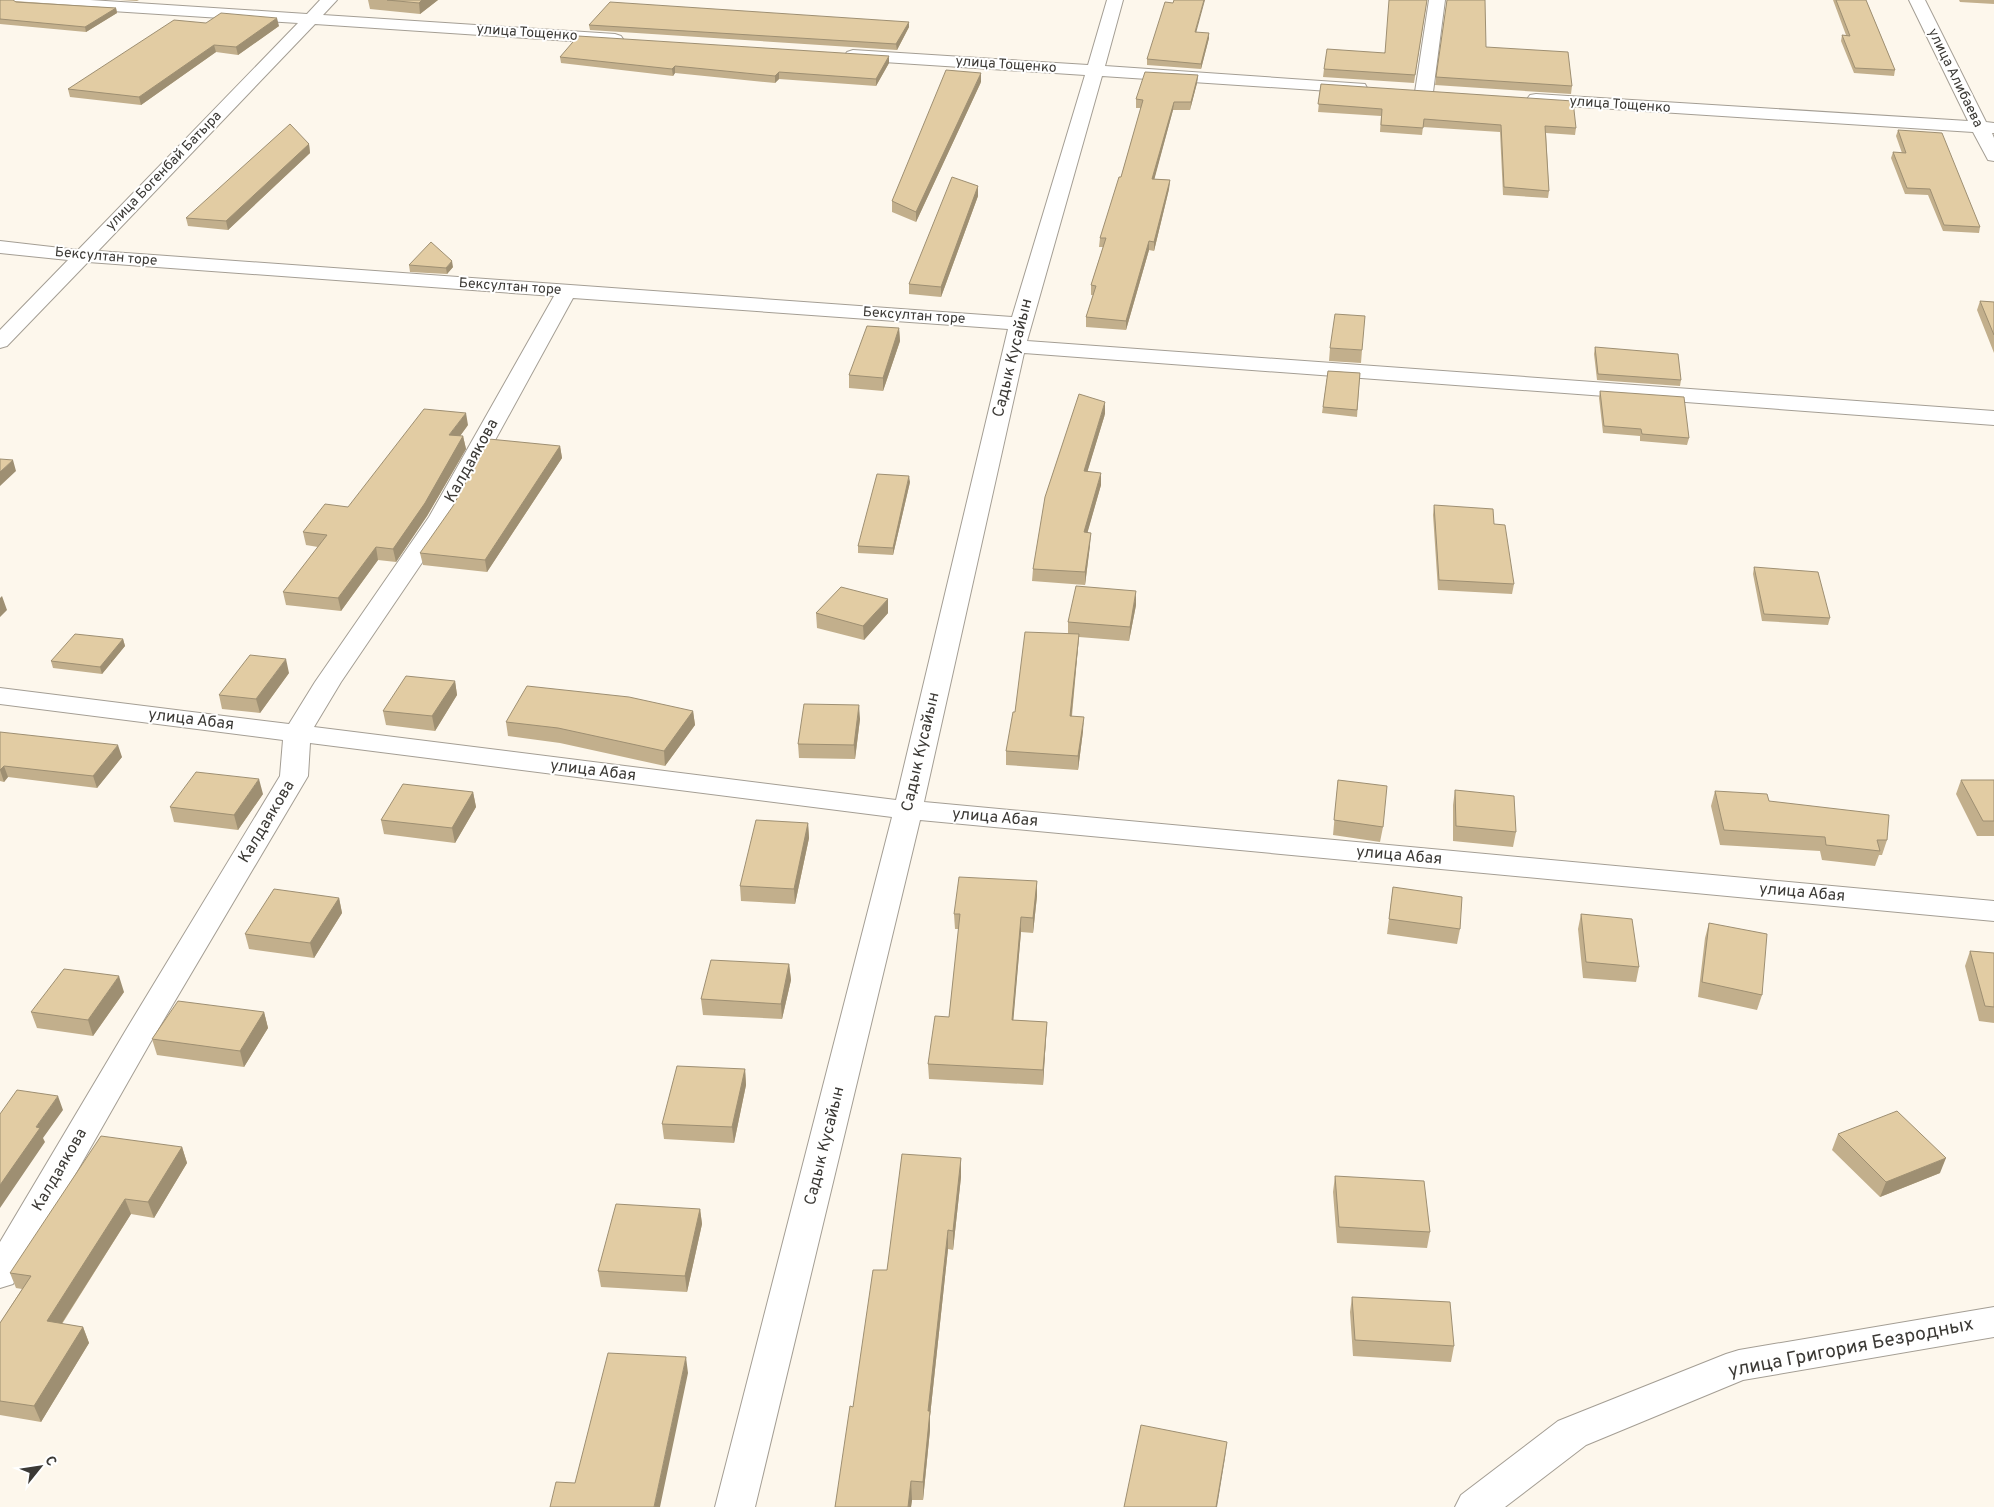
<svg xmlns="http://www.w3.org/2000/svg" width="1994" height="1507" viewBox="0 0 1994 1507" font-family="Overpass,sans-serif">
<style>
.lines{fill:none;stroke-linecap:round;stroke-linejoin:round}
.minor-casing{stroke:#a49e94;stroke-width:2}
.minor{fill:#fff;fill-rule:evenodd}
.wall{fill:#c2af8c}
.shaded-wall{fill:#9e8f72}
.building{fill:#e2cca3;stroke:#9e8f72}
.labels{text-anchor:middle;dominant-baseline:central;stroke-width:4;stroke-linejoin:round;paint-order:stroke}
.far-street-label{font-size:14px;fill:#3b3935;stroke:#fff}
.street-label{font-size:16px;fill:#3b3935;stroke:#fff}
.near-street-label{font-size:19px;fill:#3b3935;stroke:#fff}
</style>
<rect width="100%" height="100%" fill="#fdf7ec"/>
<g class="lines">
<g class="minor-casing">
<path id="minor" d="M 10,0 L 90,0 L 307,14 L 320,0 L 337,0 L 323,15 L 615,34 L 621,36 L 623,39 L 621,42 L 615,44 L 315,24 L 98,251 L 1012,317 L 1085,75 L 853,60 L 847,58 L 845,55 L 847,52 L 853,50 L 1088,65 L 1107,0 L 1123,0 L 1105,66 L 1365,84 L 1367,88 L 1365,92 L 1359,93 L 1102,76 L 1027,341 L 1994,411 L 1994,425 L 1024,353 L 924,802 L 1994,901 L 1994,921 L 920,820 L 755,1507 L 715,1507 L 892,817 L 310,743 L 308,776 L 150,1043 L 13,1284 L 0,1288 L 0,1242 L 126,1030 L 280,776 L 283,740 L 0,704 L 0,688 L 289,724 L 315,682 L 429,517 L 554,296 L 88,262 L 7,346 L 0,348 L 0,330 L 68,260 L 0,253 L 0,241 L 78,250 L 298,23 L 18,5 L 13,3 ZM 573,298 L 1008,329 L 896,800 L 314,727 L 341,682 L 453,517 Z
M 1429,0 L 1445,0 L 1433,92 L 1430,96 L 1418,96 L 1415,92 Z
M 1909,0 L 1925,0 L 1986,122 L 1994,123 L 1994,133 L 1992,133 L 1994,138 L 1994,161 L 1988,160 L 1973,132 L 1536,104 L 1530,103 L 1527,99 L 1530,95 L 1536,94 L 1968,121 Z
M 1994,1307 L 1994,1337 L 1743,1380 L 1586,1445 L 1505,1507 L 1455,1507 L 1461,1495 L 1558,1421 L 1726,1354 L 1739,1350 Z"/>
</g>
<use href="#minor" class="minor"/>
</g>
<path class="wall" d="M 0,0 L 116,8 L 117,13 L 86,32 L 0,24 Z
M 119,0 L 139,0 L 137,1 Z
M 368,0 L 438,0 L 420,14 L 370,9 Z
M 1427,0 L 1414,83 L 1323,77 L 1324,69 L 1384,53 Z
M 1447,0 L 1486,47 L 1572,86 L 1571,94 L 1435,85 Z
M 1833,0 L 1866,0 L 1895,70 L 1894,76 L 1854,73 L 1841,41 L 1842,35 L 1846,35 Z
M 1959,0 L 1994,0 L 1994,4 L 1960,2 Z
M 206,23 L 279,26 L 238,55 L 216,52 L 141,105 L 70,97 L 68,89 Z
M 589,25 L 909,27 L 897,50 L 590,30 Z
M 1196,32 L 1209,38 L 1201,69 L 1147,65 L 1147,59 Z
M 560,57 L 889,63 L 876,86 L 779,79 L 775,83 L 675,73 L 673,76 L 561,63 Z
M 1198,75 L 1197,83 L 1190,110 L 1173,110 L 1154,179 L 1170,180 L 1169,189 L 1154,251 L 1149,250 L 1126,330 L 1086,327 L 1086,317 L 1093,295 L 1091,295 L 1091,285 L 1103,247 L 1099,247 L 1100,238 L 1121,177 L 1141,108 L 1136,108 L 1136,99 Z
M 981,82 L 916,222 L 892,212 L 892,201 Z
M 1321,84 L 1576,128 L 1575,135 L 1546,133 L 1549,191 L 1548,198 L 1503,195 L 1500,132 L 1423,127 L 1422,135 L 1380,132 L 1381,116 L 1318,112 Z
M 1898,130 L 1980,227 L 1979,233 L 1943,231 L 1928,195 L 1905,194 L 1891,158 L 1893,152 L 1902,153 L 1896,136 Z
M 309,144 L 310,153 L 228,230 L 188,226 L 186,218 Z
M 978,186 L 978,196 L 941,297 L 909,294 L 909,284 Z
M 409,265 L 453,267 L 447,274 L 410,272 Z
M 1980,301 L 1994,302 L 1994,353 L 1977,310 Z
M 899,328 L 900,341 L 883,391 L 849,388 L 849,375 Z
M 1595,347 L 1681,380 L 1680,386 L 1597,380 L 1594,354 Z
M 1330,348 L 1362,350 L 1361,363 L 1329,361 Z
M 1328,371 L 1360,373 L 1357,417 L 1322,413 Z
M 1600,391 L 1689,438 L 1687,445 L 1640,441 L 1640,436 L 1603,433 L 1599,398 Z
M 1105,414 L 1087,472 L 1101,485 L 1087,533 L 1090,545 L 1085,585 L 1032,581 L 1033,569 Z
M 468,425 L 460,436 L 463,436 L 466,449 L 427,516 L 396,562 L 378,560 L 341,611 L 286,605 L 283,592 L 318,547 L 306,545 L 303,532 L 348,507 Z
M 560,446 L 562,458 L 487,572 L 423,565 L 420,553 Z
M 910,482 L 893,555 L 858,553 L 858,546 Z
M 1434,505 L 1514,584 L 1512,594 L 1438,590 L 1433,515 Z
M 1754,567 L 1830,618 L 1828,625 L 1762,621 L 1753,574 Z
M 1136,605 L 1129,641 L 1079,637 L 1078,648 L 1072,716 L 1083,731 L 1078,770 L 1006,765 L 1006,751 L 1015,712 L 1068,633 L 1068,622 Z
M 816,613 L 888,613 L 864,640 L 817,628 Z
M 123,639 L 125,646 L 102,674 L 53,668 L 51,661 Z
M 289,673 L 260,713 L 222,709 L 219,695 Z
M 455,681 L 457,695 L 435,731 L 386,725 L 383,711 Z
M 693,711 L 695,725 L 665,766 L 560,743 L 508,736 L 506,722 Z
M 860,719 L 855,759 L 799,758 L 798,744 Z
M 0,732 L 122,757 L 97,788 L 8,777 L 4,782 L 0,781 Z
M 1338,780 L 1383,827 L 1380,842 L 1333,835 Z
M 1961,780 L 1994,780 L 1994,836 L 1977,836 L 1956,794 Z
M 1455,790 L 1516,832 L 1513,847 L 1453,841 L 1453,805 Z
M 1715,791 L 1769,801 L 1887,840 L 1882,855 L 1879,855 L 1875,866 L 1822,860 L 1820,851 L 1720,845 L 1711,806 Z
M 473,792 L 476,807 L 455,843 L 384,834 L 381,820 Z
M 263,794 L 238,830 L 174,822 L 170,807 Z
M 808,823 L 809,838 L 795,904 L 741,901 L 740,886 Z
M 1037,881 L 1037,896 L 1033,933 L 1021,932 L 1013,1020 L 1047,1022 L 1043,1085 L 929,1079 L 928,1064 L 949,1017 L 959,929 L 955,929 L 954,914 Z
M 1393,887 L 1460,929 L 1457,944 L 1387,934 Z
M 339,898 L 342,913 L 314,958 L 249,949 L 245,934 Z
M 1581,914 L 1639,967 L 1636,982 L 1583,978 L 1578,929 Z
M 1709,923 L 1762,995 L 1757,1010 L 1698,997 L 1705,938 Z
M 1970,951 L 1994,953 L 1994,1023 L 1979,1021 L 1965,966 Z
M 789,964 L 791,980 L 782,1019 L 703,1015 L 701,999 Z
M 124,992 L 93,1036 L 37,1028 L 31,1012 Z
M 264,1012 L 268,1028 L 244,1067 L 157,1055 L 152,1039 Z
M 745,1069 L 746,1085 L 734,1143 L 664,1139 L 662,1124 Z
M 1838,1134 L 1940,1173 L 1880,1197 L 1832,1150 Z
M 182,1147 L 187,1163 L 154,1218 L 131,1214 L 62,1324 L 83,1327 L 89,1343 L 41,1422 L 0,1415 L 0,1323 L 22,1289 L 16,1288 L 10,1273 Z
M 961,1158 L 961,1177 L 953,1250 L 948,1249 L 930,1416 L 930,1430 L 923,1500 L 912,1500 L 911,1507 L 835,1507 L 853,1407 L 887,1270 Z
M 1335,1176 L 1430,1232 L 1427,1248 L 1337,1243 L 1333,1192 Z
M 700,1209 L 702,1224 L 687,1292 L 601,1287 L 598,1271 Z
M 1352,1297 L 1454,1346 L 1451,1362 L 1353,1356 L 1350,1312 Z"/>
<path class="shaded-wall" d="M 422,0 L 438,0 L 420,14 L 419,3 Z
M 1204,0 L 1205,0 L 1195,37 L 1195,32 Z
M 116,8 L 117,13 L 86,32 L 85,27 Z
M 277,18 L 279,26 L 238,55 L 236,47 Z
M 909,22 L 909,27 L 897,50 L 896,44 Z
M 1209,33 L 1209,38 L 1201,69 L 1201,64 Z
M 214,45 L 216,52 L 141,105 L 139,97 Z
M 889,56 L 889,63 L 876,86 L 876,79 Z
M 675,66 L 675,73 L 673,76 L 672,69 Z
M 779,72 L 779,79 L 775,83 L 775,76 Z
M 981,73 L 981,82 L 916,222 L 916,212 Z
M 1198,75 L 1197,83 L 1190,110 L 1191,102 Z
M 1174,102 L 1173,110 L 1152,188 L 1152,179 Z
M 309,144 L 310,153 L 228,230 L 226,221 Z
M 1170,180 L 1169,189 L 1154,251 L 1154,242 Z
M 978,186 L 978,196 L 941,297 L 941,287 Z
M 1149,241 L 1149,250 L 1126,330 L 1126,321 Z
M 452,261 L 453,267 L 447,274 L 446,268 Z
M 899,328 L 900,341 L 883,391 L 883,378 Z
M 1105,402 L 1105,414 L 1084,483 L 1084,471 Z
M 466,413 L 468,425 L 452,447 L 449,435 Z
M 463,436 L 466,449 L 427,516 L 396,562 L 393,549 Z
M 560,446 L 562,458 L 487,572 L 485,560 Z
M 13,460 L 16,471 L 0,486 L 0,472 Z
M 1101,473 L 1101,485 L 1084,545 L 1084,532 Z
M 909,476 L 910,482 L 893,555 L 893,548 Z
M 1091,533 L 1090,545 L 1085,585 L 1085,572 Z
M 376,547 L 378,560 L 341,611 L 338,598 Z
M 1136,591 L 1136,605 L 1129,641 L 1130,627 Z
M 2,596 L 7,610 L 0,617 L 0,598 Z
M 888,599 L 888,613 L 864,640 L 863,626 Z
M 1079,634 L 1078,648 L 1070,730 L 1070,716 Z
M 123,639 L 125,646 L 102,674 L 100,667 Z
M 286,659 L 289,673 L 260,713 L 256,699 Z
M 455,681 L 457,695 L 435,731 L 432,716 Z
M 859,705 L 860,719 L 855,759 L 854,745 Z
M 693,711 L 695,725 L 665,766 L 664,751 Z
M 1084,717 L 1083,731 L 1078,770 L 1078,756 Z
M 118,745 L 122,757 L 97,788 L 93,776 Z
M 4,766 L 8,777 L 4,782 L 0,770 Z
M 259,779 L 263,794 L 238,830 L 234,815 Z
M 473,792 L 476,807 L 455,843 L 452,828 Z
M 808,823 L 809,838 L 795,904 L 794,889 Z
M 1037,881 L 1037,896 L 1033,933 L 1033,918 Z
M 339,898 L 342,913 L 314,958 L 310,943 Z
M 1021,917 L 1021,932 L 1012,1036 L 1012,1020 Z
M 789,964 L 791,980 L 782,1019 L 781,1004 Z
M 119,976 L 124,992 L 93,1036 L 88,1020 Z
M 264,1012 L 268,1028 L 244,1067 L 240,1051 Z
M 1047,1022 L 1046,1038 L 1043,1085 L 1043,1070 Z
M 745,1069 L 746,1085 L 734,1143 L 732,1127 Z
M 58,1096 L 63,1110 L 43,1138 L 45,1142 L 0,1208 L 0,1185 L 36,1127 Z
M 182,1147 L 187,1163 L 154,1218 L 148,1202 Z
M 961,1158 L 961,1177 L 953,1250 L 953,1231 Z
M 1946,1158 L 1940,1173 L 1880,1197 L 1886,1182 Z
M 125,1199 L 131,1214 L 53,1337 L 47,1321 Z
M 700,1209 L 702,1224 L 687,1292 L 685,1276 Z
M 948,1230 L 948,1249 L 930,1416 L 930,1430 L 923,1500 L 923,1482 L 928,1411 Z
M 83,1327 L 89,1343 L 41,1422 L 34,1406 Z
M 686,1357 L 688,1373 L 660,1507 L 654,1507 Z
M 1227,1442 L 1225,1458 L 1217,1507 L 1216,1507 Z
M 911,1481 L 912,1500 L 911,1507 L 908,1507 Z"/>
<path class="building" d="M 0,0 L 13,0 L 16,2 L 116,8 L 85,27 L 0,19 Z
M 387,0 L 422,0 L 419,3 Z
M 1174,0 L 1204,0 L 1195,32 L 1209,33 L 1201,64 L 1147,59 L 1165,2 L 1173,3 Z
M 1389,0 L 1427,0 L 1415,75 L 1324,69 L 1327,49 L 1385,53 Z
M 1447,0 L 1485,0 L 1486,47 L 1568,52 L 1572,86 L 1436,77 Z
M 1836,0 L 1866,0 L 1895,70 L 1855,68 L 1842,35 L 1850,36 Z
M 610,2 L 909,22 L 896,44 L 589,25 Z
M 221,13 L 277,18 L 236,47 L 214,45 L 139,97 L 68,89 L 174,20 L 206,23 Z
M 578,36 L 889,56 L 876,79 L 779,72 L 775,76 L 675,66 L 672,69 L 560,57 Z
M 946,70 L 981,73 L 916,212 L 892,201 Z
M 1145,72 L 1198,75 L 1191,102 L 1174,102 L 1152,179 L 1170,180 L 1154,242 L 1149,241 L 1126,321 L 1086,317 L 1096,286 L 1091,285 L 1106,238 L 1100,238 L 1119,177 L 1121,177 L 1143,100 L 1136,99 Z
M 1321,84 L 1573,101 L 1576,128 L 1545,126 L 1549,191 L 1504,187 L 1501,125 L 1424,119 L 1423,128 L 1381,125 L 1382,109 L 1318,104 Z
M 290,124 L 309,144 L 226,221 L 186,218 Z
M 1898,130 L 1942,133 L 1980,227 L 1944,225 L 1930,189 L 1907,188 L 1893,152 L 1906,153 Z
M 952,177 L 978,186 L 941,287 L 909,284 Z
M 431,242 L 452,261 L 446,268 L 409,265 Z
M 1980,301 L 1994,302 L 1994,335 Z
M 1335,314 L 1365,316 L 1362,350 L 1330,348 Z
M 867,326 L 899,328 L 883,378 L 849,375 Z
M 1595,347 L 1678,354 L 1681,380 L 1598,374 Z
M 1328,371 L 1360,373 L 1357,410 L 1323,407 Z
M 1600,391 L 1684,397 L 1689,438 L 1642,434 L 1641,429 L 1604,426 Z
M 1079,394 L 1105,402 L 1084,471 L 1101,473 L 1084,532 L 1091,533 L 1085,572 L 1033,569 L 1045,497 Z
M 424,409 L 466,413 L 449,435 L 463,436 L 425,503 L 393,549 L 376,547 L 338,598 L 283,592 L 327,535 L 303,532 L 325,504 L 348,507 Z
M 489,439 L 560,446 L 485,560 L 420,553 L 453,506 Z
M 0,459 L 13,460 L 0,472 Z
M 877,474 L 909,476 L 893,548 L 858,546 Z
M 1434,505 L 1493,509 L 1494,524 L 1505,525 L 1514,584 L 1439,580 Z
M 1754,567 L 1818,572 L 1830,618 L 1764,614 Z
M 1076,586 L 1136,591 L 1130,627 L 1068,622 Z
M 841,587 L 888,599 L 863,626 L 816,613 Z
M 1025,632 L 1079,634 L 1070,716 L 1084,717 L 1078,756 L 1006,751 L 1013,712 L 1015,712 Z
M 75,634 L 123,639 L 100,667 L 51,661 Z
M 250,655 L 286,659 L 256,699 L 219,695 Z
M 406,676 L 455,681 L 432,716 L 383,711 Z
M 527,686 L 629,697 L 693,711 L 664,751 L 558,728 L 506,722 Z
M 804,704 L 859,705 L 854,745 L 798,744 Z
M 0,732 L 118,745 L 93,776 L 4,766 L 0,770 Z
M 196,772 L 259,779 L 234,815 L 170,807 Z
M 1338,780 L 1387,786 L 1383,827 L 1334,820 Z
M 1961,780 L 1994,780 L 1994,821 L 1983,821 Z
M 403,784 L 473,792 L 452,828 L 381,820 Z
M 1455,790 L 1514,796 L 1516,832 L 1456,826 Z
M 1715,791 L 1767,794 L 1769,801 L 1889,815 L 1887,840 L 1877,840 L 1880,851 L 1826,845 L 1825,837 L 1724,830 Z
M 756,820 L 808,823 L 794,889 L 740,886 Z
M 959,877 L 1037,881 L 1033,918 L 1021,917 L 1012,1020 L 1047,1022 L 1043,1070 L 928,1064 L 935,1016 L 949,1017 L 960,914 L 954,914 Z
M 1393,887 L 1462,897 L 1460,929 L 1389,919 Z
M 274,889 L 339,898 L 310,943 L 245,934 Z
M 1581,914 L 1632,919 L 1639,967 L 1586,962 Z
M 1709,923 L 1767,934 L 1762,995 L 1702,982 Z
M 1970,951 L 1994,953 L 1994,1007 L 1985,1006 Z
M 711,960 L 789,964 L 781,1004 L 701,999 Z
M 64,969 L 119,976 L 88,1020 L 31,1012 Z
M 178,1001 L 264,1012 L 240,1051 L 152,1039 Z
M 677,1066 L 745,1069 L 732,1127 L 662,1124 Z
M 17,1090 L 58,1096 L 36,1127 L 40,1128 L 0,1185 L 0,1114 Z
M 1897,1111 L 1946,1158 L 1886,1182 L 1838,1134 Z
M 101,1136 L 182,1147 L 148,1202 L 125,1199 L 47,1321 L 83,1327 L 34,1406 L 0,1401 L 0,1323 L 31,1276 L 10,1273 Z
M 902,1154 L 961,1158 L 953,1231 L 948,1230 L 928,1411 L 930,1411 L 923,1482 L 911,1481 L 908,1507 L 835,1507 L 850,1406 L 853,1407 L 873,1270 L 887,1270 Z
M 1335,1176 L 1424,1181 L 1430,1232 L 1339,1227 Z
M 616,1204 L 700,1209 L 685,1276 L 598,1271 Z
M 1352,1297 L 1450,1302 L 1454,1346 L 1355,1340 Z
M 608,1353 L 686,1357 L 654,1507 L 550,1507 L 556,1482 L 575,1483 Z
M 1141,1425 L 1227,1442 L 1216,1507 L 1124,1507 Z"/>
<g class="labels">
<g class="far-street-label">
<text transform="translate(527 33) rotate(4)">улица Тощенко</text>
<text transform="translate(1006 65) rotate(4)">улица Тощенко</text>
<text transform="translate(1955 78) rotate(64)">улица Алибаева</text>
<text transform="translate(1620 105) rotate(4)">улица Тощенко</text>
<text transform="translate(164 171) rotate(-46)">улица Богенбай Батыра</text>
<text transform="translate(106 257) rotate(5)">Бексултан торе</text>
<text transform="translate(510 287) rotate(4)">Бексултан торе</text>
<text transform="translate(914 316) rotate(4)">Бексултан торе</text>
</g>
<g class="street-label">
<text transform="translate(1013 358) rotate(-76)">Садык Кусайын</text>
<text transform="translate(472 461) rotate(-61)">Калдаякова</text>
<text transform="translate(191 720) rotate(7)">улица Абая</text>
<text transform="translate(921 752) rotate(-77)">Садык Кусайын</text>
<text transform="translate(593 771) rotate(7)">улица Абая</text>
<text transform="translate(995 818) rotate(5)">улица Абая</text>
<text transform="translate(267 822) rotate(-59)">Калдаякова</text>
<text transform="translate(1399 856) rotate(5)">улица Абая</text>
<text transform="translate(1802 893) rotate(5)">улица Абая</text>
<text transform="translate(825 1146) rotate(-76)">Садык Кусайын</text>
<text transform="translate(60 1170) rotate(-60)">Калдаякова</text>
</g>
<g class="near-street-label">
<text transform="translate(1851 1348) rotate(-11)">улица Григория Безродных</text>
</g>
</g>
<g transform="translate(40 1467) rotate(60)" stroke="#ffffff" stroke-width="4" paint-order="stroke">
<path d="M0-4L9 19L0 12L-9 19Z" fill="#3b3935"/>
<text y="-8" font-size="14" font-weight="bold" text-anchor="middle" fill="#3b3935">С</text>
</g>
</svg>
